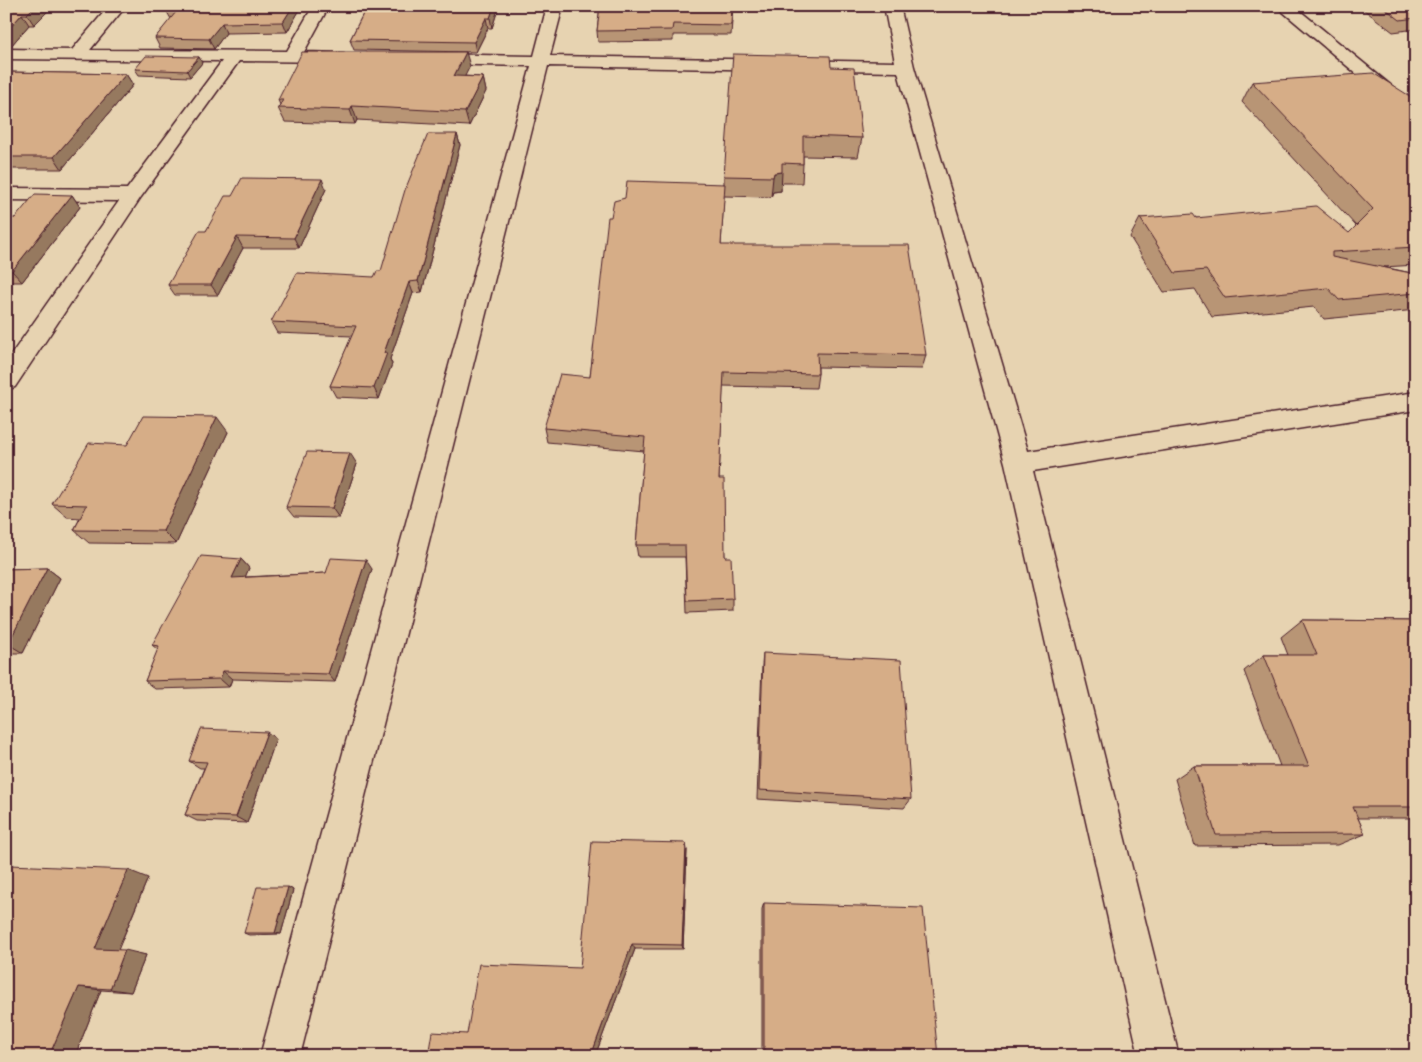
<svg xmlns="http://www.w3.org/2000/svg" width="1422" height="1062" viewBox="0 0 1422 1062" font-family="'Shantell Sans',sans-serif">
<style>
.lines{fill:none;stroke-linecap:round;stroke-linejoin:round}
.minor-casing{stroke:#4a1f2b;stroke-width:3}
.minor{fill:#e7d3b1;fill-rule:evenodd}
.wall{fill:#b89574;stroke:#4a1f2b}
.shaded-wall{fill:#96795e;stroke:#4a1f2b}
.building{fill:#d6ad87;stroke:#4a1f2b}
</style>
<rect width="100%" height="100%" fill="#e7d3b1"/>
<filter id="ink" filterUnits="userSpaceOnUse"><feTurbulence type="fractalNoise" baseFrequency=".02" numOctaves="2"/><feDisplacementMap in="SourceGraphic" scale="10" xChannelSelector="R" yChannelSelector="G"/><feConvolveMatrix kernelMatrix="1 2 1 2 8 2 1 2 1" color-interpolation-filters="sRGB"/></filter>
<g filter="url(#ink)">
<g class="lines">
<g class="minor-casing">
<path id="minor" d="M 109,6 L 126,6 L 90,50 L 287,51 L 313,6 L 329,6 L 304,52 L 344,53 L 346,57 L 344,61 L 338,62 L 239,61 L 141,197 L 15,387 L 6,390 L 6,362 L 119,201 L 6,200 L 6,188 L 127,189 L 222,61 L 6,59 L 6,49 L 72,50 Z
M 547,6 L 563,6 L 550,56 L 895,62 L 884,6 L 900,6 L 914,67 L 1028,451 L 1416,392 L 1416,410 L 1033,471 L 1179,1056 L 1139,1056 L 1005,463 L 898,72 L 548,66 L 300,1056 L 260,1056 L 531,66 L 431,64 L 425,63 L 423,59 L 425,55 L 431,54 L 534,56 Z
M 1276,6 L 1294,6 L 1416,106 L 1416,120 L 1410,119 Z"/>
</g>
<use href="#minor" class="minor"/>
</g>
<path class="wall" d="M 6,6 L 53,6 L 34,25 L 29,25 L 10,47 L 6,48 Z
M 172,6 L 302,6 L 287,32 L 226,33 L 214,49 L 160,48 L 155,38 L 171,19 L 167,12 Z
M 367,6 L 499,6 L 492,28 L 488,28 L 476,52 L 354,50 L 350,40 Z
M 600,6 L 733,6 L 731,35 L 673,35 L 673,41 L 598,42 L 597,31 Z
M 1359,6 L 1416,6 L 1416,29 L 1393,32 Z
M 199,57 L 202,63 L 190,77 L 139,75 L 135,69 Z
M 470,66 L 464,76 L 483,77 L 486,91 L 469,126 L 357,120 L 355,124 L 285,122 L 278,108 L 280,105 L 278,100 Z
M 831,67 L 862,138 L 858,157 L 803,156 L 803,164 L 802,183 L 781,183 L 781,191 L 773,192 L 771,197 L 724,196 L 721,245 L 926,355 L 922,369 L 818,367 L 818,374 L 816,388 L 723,386 L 719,479 L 725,557 L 733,599 L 733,611 L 687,613 L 685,557 L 638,557 L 636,545 L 644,451 L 547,442 L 544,428 L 590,377 L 611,217 L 724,184 L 724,176 Z
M 6,72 L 126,74 L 133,85 L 62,169 L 6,169 Z
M 1252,82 L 1416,100 L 1416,265 L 1384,267 L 1416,274 L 1416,310 L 1324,319 L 1314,307 L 1212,317 L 1195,289 L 1164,292 L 1130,237 L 1140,218 L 1196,218 L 1349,233 L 1356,226 L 1242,102 Z
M 457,134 L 460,145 L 422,292 L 413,293 L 390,359 L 392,364 L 379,399 L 336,397 L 330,386 L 352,336 L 277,333 L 271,322 L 374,277 L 381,271 Z
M 326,189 L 299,248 L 243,248 L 218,295 L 175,295 L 168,285 L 206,231 L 232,196 Z
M 72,195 L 80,207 L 22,282 L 6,282 L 6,219 L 15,218 Z
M 228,432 L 176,544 L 89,543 L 74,530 L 80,518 L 67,517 L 52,504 L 127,445 Z
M 357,464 L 339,518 L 294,517 L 286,507 Z
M 241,559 L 249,568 L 245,577 L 326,573 L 372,569 L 335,682 L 232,679 L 229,687 L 155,689 L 145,681 L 158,650 L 152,645 Z
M 47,568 L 60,578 L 23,653 L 6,653 L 6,569 Z
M 1302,620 L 1416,621 L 1416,818 L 1358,818 L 1365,834 L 1338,845 L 1195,846 L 1175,779 L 1194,766 L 1280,766 L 1244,671 L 1264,655 L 1288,655 L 1281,637 Z
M 763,653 L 911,799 L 904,808 L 757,799 L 762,665 Z
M 276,739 L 247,823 L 197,821 L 185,815 L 204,768 L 200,768 L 189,761 Z
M 687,850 L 683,949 L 635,949 L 595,1056 L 428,1056 L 467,1034 L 580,968 Z
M 148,878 L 118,950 L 146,955 L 131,992 L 101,990 L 75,1056 L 6,1056 Z
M 288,887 L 293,890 L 281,934 L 249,935 L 244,933 Z
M 764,903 L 938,1056 L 762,1056 L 762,909 Z"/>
<path class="shaded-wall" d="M 35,6 L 53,6 L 34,25 L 27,14 Z
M 293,6 L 302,6 L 287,32 L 283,22 Z
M 494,6 L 499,6 L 492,28 L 490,18 Z
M 22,14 L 29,25 L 10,47 L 6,48 L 6,32 Z
M 486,18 L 488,28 L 476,52 L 474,42 Z
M 222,23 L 226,33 L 214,49 L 209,39 Z
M 466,52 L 470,66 L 458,90 L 454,76 Z
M 199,57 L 202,63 L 190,77 L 187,71 Z
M 126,74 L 133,85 L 62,169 L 54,157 Z
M 483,77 L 486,91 L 469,126 L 465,112 Z
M 352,106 L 357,120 L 355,124 L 350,110 Z
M 457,134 L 460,145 L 422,292 L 418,281 Z
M 782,172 L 781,191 L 773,192 L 771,197 L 773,177 L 774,173 Z
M 322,179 L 326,189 L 299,248 L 294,238 Z
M 72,195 L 80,207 L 22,282 L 12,271 Z
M 237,237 L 243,248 L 218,295 L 211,285 Z
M 409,282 L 413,293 L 390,359 L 392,364 L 379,399 L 374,388 L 384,353 Z
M 217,417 L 228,432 L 176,544 L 163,531 Z
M 350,453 L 357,464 L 339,518 L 332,508 Z
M 241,559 L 249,568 L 241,587 L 232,578 Z
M 366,560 L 372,569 L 335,682 L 328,674 Z
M 47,568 L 60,578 L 23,653 L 8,644 Z
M 223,671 L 232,679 L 229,687 L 220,679 Z
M 267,732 L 276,739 L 247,823 L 236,817 Z
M 686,843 L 687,850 L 683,949 L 682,945 Z
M 128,870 L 148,878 L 116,954 L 95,949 Z
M 288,887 L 293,890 L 281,934 L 275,933 Z
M 632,944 L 635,949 L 595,1056 L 591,1056 Z
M 125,950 L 146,955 L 131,992 L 110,989 Z
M 79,987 L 101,990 L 75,1056 L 49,1056 Z"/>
<path class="building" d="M 6,6 L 35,6 L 27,14 L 22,14 L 6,32 Z
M 172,6 L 293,6 L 283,22 L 222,23 L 209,39 L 155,38 L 176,12 L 167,12 Z
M 367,6 L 494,6 L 490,18 L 486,18 L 474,42 L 350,40 Z
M 600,6 L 732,6 L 731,25 L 673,24 L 672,30 L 597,31 Z
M 1382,6 L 1416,6 L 1416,18 L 1400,20 Z
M 302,52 L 466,52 L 454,76 L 483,77 L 465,112 L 352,106 L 350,110 L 278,108 L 283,100 L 278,100 Z
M 733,54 L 830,56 L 831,67 L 854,68 L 862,138 L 803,136 L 803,164 L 782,163 L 782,172 L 774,173 L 773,177 L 724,176 Z
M 146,56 L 199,57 L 187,71 L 135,69 Z
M 6,72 L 126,74 L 54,157 L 6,157 Z
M 1373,73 L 1416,100 L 1416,247 L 1332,252 L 1332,257 L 1416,274 L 1416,293 L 1339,300 L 1328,288 L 1225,298 L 1206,270 L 1175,273 L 1140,218 L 1193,214 L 1196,218 L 1316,206 L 1349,233 L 1373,209 L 1252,82 Z
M 428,134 L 457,134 L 418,281 L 409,282 L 384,353 L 387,353 L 374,388 L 330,386 L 356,326 L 271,322 L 297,273 L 374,277 L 377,271 L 381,271 L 405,190 Z
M 242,178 L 322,179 L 294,238 L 237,237 L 211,285 L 168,285 L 199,231 L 206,231 L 225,196 L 232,196 Z
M 627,181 L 725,184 L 721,245 L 909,245 L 926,355 L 817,353 L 818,374 L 724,372 L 719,479 L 724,479 L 725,557 L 731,557 L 733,599 L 687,601 L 685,545 L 636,545 L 645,437 L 544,428 L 560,374 L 590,377 L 608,217 L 611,217 L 614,201 L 625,198 Z
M 35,194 L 72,195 L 12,271 L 6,271 L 6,219 L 15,218 Z
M 143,416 L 217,417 L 163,531 L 74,530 L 87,505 L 52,504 L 89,443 L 127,445 Z
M 307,452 L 350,453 L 332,508 L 286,507 Z
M 201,556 L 241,559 L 232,578 L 326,573 L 331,558 L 366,560 L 328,674 L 223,671 L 220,679 L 145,681 L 159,646 L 152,645 Z
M 47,568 L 8,644 L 6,644 L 6,569 Z
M 1302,620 L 1416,621 L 1416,807 L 1353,807 L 1365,834 L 1216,835 L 1194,766 L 1309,766 L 1264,655 L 1317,655 Z
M 763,653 L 901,660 L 911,799 L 759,790 Z
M 201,729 L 267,732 L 236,817 L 185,815 L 207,762 L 189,761 Z
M 592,841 L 686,843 L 682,945 L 632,944 L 591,1056 L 428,1056 L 432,1032 L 467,1034 L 479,964 L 580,968 Z
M 10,865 L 128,870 L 95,949 L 125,950 L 110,989 L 79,987 L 49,1056 L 6,1056 L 6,872 Z
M 257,887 L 288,887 L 275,933 L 244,933 Z
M 764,903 L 923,908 L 938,1056 L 764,1056 Z"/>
</g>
<rect width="1422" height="1062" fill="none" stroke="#e7d3b1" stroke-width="25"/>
<rect x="12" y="12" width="1397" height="1037" fill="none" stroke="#4a1f2b" stroke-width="2" filter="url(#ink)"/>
</svg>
